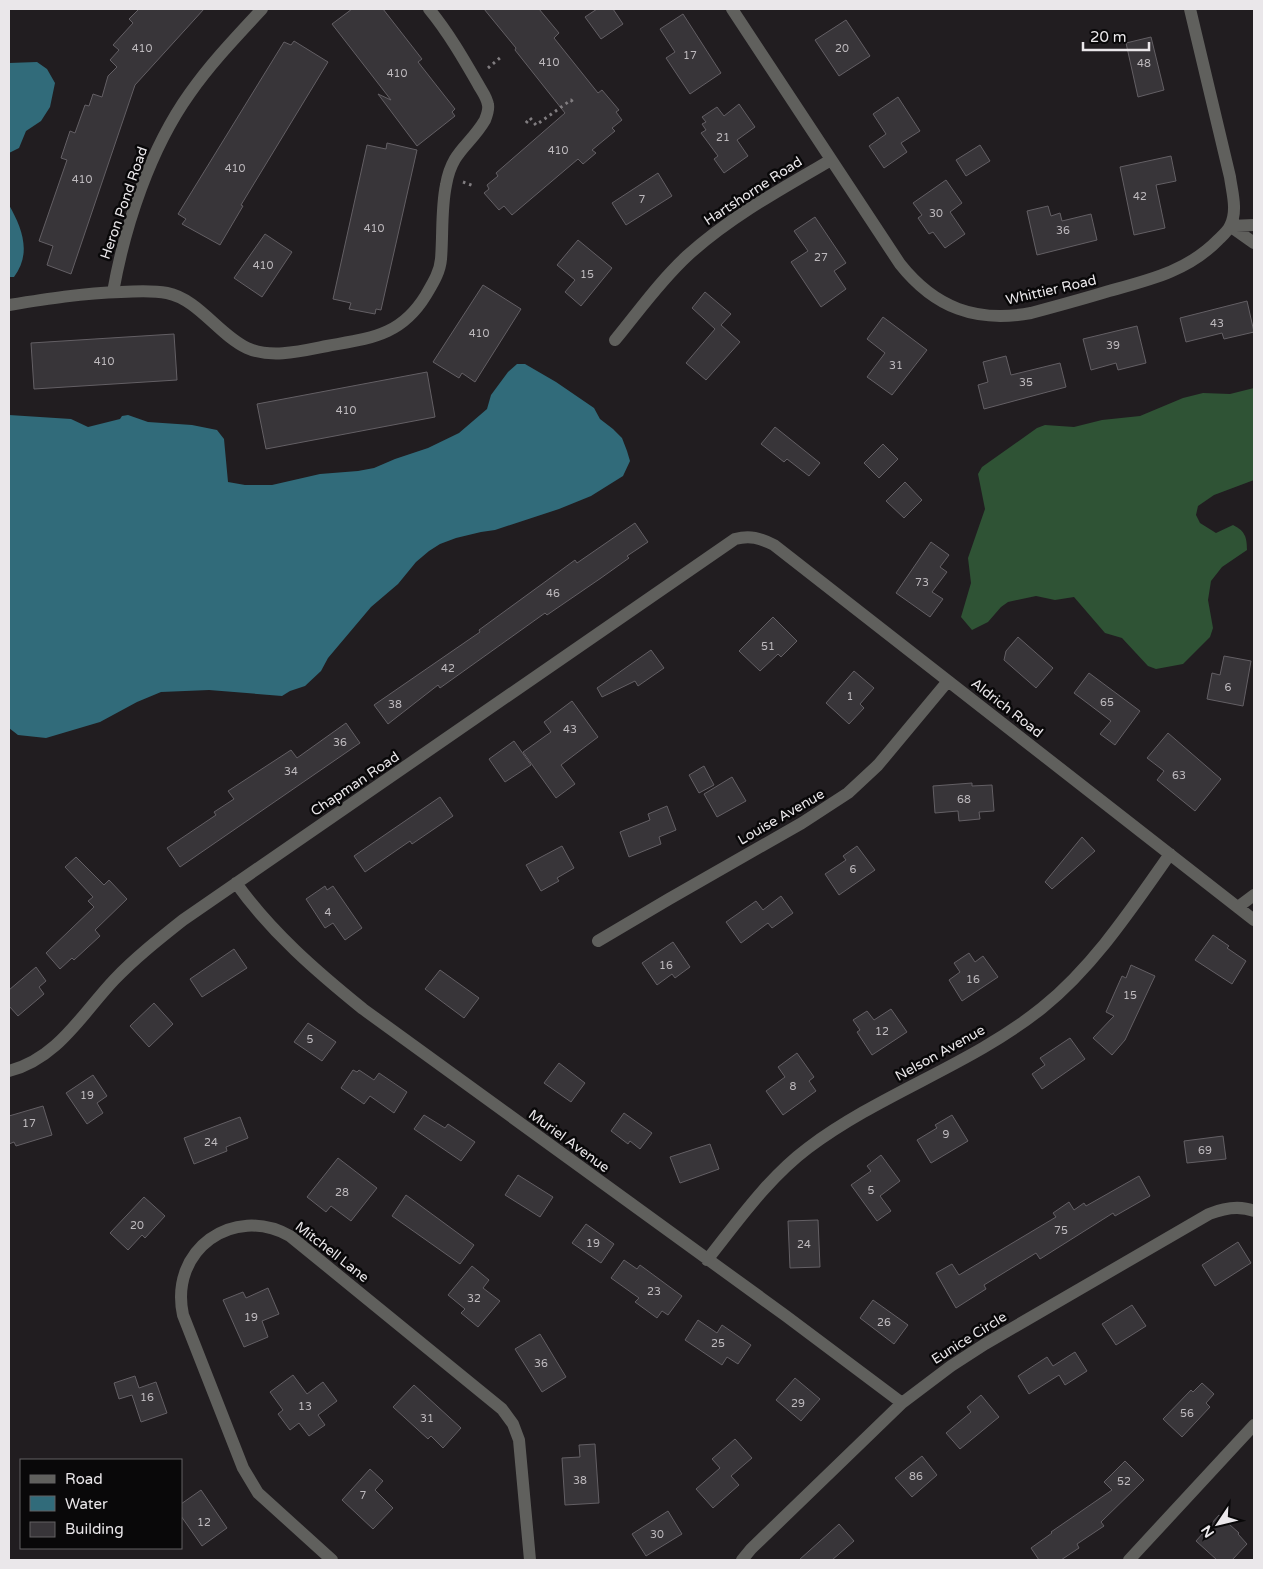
<svg xmlns="http://www.w3.org/2000/svg" width="1263" height="1569" viewBox="0 0 1263 1569" font-family="'Varela Round',sans-serif">
<style>
.forest{fill:#2f5335}
.water{fill:#316b7a}
.building{fill:#383539;stroke:#635f64}
.lines{fill:none;stroke-linecap:round;stroke-linejoin:round}
.path{stroke:#817d80;stroke-width:3;stroke-dasharray:2.5 4;stroke-linecap:butt}
.minor{stroke:#60605d;stroke-width:12}
.labels{text-anchor:middle;dominant-baseline:central;stroke-width:5;stroke-linejoin:round;paint-order:stroke}
.number-label{font-size:11px;fill:#bebabe}
.street-label{font-size:14px;fill:#eae7ea;stroke:#090809}
</style>
<rect width="100%" height="100%" fill="#211d20"/>
<path class="forest" d="M 1254,388 L 1254,480 L 1214,495 L 1198,506 L 1196,515 L 1200,523 L 1216,533 L 1233,525 C 1245,531 1247,537 1247,550 L 1222,567 L 1211,581 L 1208,600 L 1213,628 L 1210,637 L 1183,664 L 1156,669 L 1148,666 L 1122,638 L 1105,633 L 1074,597 L 1055,600 L 1036,596 L 1008,602 L 1001,607 L 988,622 L 972,630 L 961,617 L 971,583 L 968,558 L 985,509 L 978,474 L 982,467 L 1037,428 L 1045,425 L 1074,427 L 1102,420 L 1140,416 L 1183,398 L 1203,393 L 1230,394 Z"/>
<path class="water" d="M 37,62 L 47,69 L 55,83 L 50,107 L 41,121 L 26,131 L 19,148 L 9,153 L 9,63 Z
M 9,201 L 9,205 C 22,228 32,253 14,277 L 9,277 Z
M 517,364 L 525,364 L 556,382 L 594,408 L 600,419 L 613,429 L 622,438 L 627,451 L 630,461 L 623,476 L 591,496 L 559,509 L 495,530 L 481,532 L 456,538 L 440,544 L 429,551 L 416,562 L 398,584 L 371,607 L 328,658 L 321,671 L 305,686 L 290,691 L 282,696 L 209,690 L 161,692 L 137,702 L 100,722 L 46,738 L 18,735 L 9,728 L 9,415 L 71,419 L 88,427 L 120,419 L 122,416 L 128,415 L 148,422 L 192,425 L 217,430 L 224,439 L 228,482 L 245,485 L 272,485 L 320,474 L 358,471 L 374,468 L 395,459 L 428,448 L 459,433 L 487,409 L 491,395 L 508,372 Z"/>
<path class="building" d="M 139,9 L 204,9 L 135,85 L 71,274 L 47,265 L 53,246 L 39,241 L 67,160 L 61,158 L 70,131 L 75,133 L 85,105 L 89,106 L 93,94 L 102,97 L 108,76 L 117,67 L 110,60 L 119,50 L 113,45 L 133,23 L 129,19 Z
M 352,9 L 383,9 L 422,59 L 418,62 L 455,109 L 452,112 L 455,116 L 417,146 L 378,94 L 391,100 L 332,24 Z
M 484,9 L 539,9 L 559,33 L 554,38 L 598,93 L 602,90 L 619,110 L 616,112 L 622,120 L 612,128 L 615,131 L 592,150 L 596,153 L 583,164 L 578,159 L 512,215 L 504,206 L 499,210 L 484,193 L 489,189 L 487,185 L 498,176 L 496,173 L 565,113 L 515,50 L 516,48 Z
M 597,9 L 613,9 L 623,24 L 601,39 L 585,17 Z
M 683,14 L 721,73 L 690,94 L 666,58 L 675,52 L 660,29 Z
M 846,20 L 870,56 L 839,76 L 815,40 Z
M 1151,37 L 1164,90 L 1138,97 L 1126,43 Z
M 294,41 L 328,62 L 241,205 L 243,206 L 220,245 L 182,224 L 186,219 L 178,214 L 284,42 L 291,45 Z
M 898,97 L 920,131 L 901,143 L 907,152 L 884,168 L 869,146 L 886,134 L 873,114 Z
M 739,104 L 755,127 L 737,140 L 748,156 L 724,173 L 714,159 L 718,156 L 701,133 L 706,130 L 702,124 L 706,122 L 702,117 L 717,107 L 724,116 Z
M 387,143 L 417,150 L 381,310 L 376,309 L 375,314 L 349,309 L 351,303 L 333,299 L 367,145 L 386,149 Z
M 980,145 L 990,161 L 966,176 L 956,160 Z
M 1171,156 L 1176,181 L 1156,185 L 1165,228 L 1134,235 L 1120,167 Z
M 658,173 L 672,196 L 626,225 L 612,203 Z
M 946,180 L 962,203 L 950,212 L 965,234 L 945,248 L 933,232 L 929,234 L 918,218 L 922,215 L 913,203 Z
M 1048,206 L 1051,216 L 1060,213 L 1062,221 L 1091,214 L 1097,240 L 1037,255 L 1027,211 Z
M 815,217 L 846,263 L 834,271 L 846,289 L 821,307 L 791,262 L 808,251 L 794,231 Z
M 265,234 L 292,252 L 262,297 L 234,278 Z
M 578,240 L 612,268 L 581,306 L 565,292 L 575,280 L 557,265 Z
M 483,285 L 521,309 L 475,382 L 462,373 L 459,378 L 433,362 Z
M 705,292 L 731,314 L 721,325 L 740,342 L 706,380 L 686,363 L 715,329 L 692,308 Z
M 1247,301 L 1254,332 L 1224,339 L 1222,333 L 1186,342 L 1180,318 Z
M 883,317 L 927,350 L 892,395 L 867,377 L 885,353 L 867,339 Z
M 1137,326 L 1146,363 L 1118,370 L 1116,363 L 1091,370 L 1083,339 Z
M 174,334 L 177,380 L 34,389 L 31,343 Z
M 1006,356 L 1011,375 L 1060,363 L 1066,387 L 984,409 L 978,385 L 988,382 L 983,362 Z
M 427,372 L 435,417 L 266,449 L 257,404 Z
M 775,427 L 820,463 L 809,476 L 787,459 L 784,462 L 761,444 Z
M 883,444 L 898,459 L 879,478 L 864,463 Z
M 905,482 L 922,500 L 904,518 L 886,501 Z
M 635,523 L 648,542 L 627,556 L 629,558 L 601,578 L 547,615 L 545,613 L 440,688 L 438,685 L 388,724 L 374,705 L 480,632 L 479,630 L 575,560 L 577,563 Z
M 931,542 L 949,555 L 940,567 L 947,572 L 932,592 L 943,599 L 930,617 L 896,593 Z
M 773,617 L 797,641 L 781,657 L 778,654 L 760,671 L 739,651 Z
M 1018,637 L 1053,668 L 1036,688 L 1004,660 L 1006,651 Z
M 651,650 L 664,668 L 638,686 L 635,681 L 602,697 L 597,688 Z
M 1224,656 L 1251,661 L 1243,706 L 1207,699 L 1212,673 L 1220,675 Z
M 854,671 L 874,688 L 860,704 L 864,708 L 849,724 L 826,703 Z
M 1089,673 L 1140,711 L 1115,745 L 1100,734 L 1111,721 L 1074,693 Z
M 572,701 L 598,737 L 561,765 L 575,784 L 556,798 L 523,752 L 551,732 L 544,722 Z
M 346,723 L 360,743 L 180,867 L 167,848 L 216,815 L 214,812 L 234,799 L 228,791 L 291,750 L 297,758 Z
M 1168,733 L 1221,779 L 1195,811 L 1157,780 L 1164,771 L 1147,758 Z
M 514,741 L 531,765 L 505,782 L 489,759 Z
M 704,766 L 714,785 L 699,793 L 689,775 Z
M 732,777 L 746,801 L 717,817 L 704,794 Z
M 972,783 L 972,786 L 992,785 L 994,811 L 979,812 L 980,819 L 959,821 L 958,811 L 935,813 L 933,786 Z
M 440,797 L 453,816 L 412,844 L 410,841 L 365,872 L 354,856 Z
M 667,806 L 676,830 L 659,837 L 661,844 L 629,857 L 620,832 L 650,820 L 648,814 Z
M 1082,837 L 1095,851 L 1052,889 L 1045,882 Z
M 562,846 L 574,868 L 557,878 L 559,881 L 541,891 L 526,865 Z
M 857,846 L 875,870 L 839,895 L 825,874 L 846,860 L 843,856 Z
M 76,857 L 104,885 L 109,880 L 127,899 L 95,930 L 100,936 L 74,960 L 72,958 L 60,969 L 46,953 L 94,907 L 88,901 L 93,897 L 65,867 Z
M 325,886 L 327,890 L 333,886 L 362,928 L 345,940 L 333,923 L 325,928 L 306,899 Z
M 781,896 L 793,913 L 772,928 L 768,923 L 741,943 L 726,922 L 756,901 L 763,910 Z
M 1213,935 L 1229,946 L 1227,948 L 1246,961 L 1232,984 L 1195,960 Z
M 673,942 L 690,967 L 675,978 L 672,974 L 657,985 L 642,963 Z
M 234,949 L 247,968 L 202,997 L 190,979 Z
M 969,953 L 975,962 L 983,956 L 998,977 L 962,1001 L 949,980 L 960,972 L 954,963 Z
M 1131,965 L 1155,976 L 1125,1040 L 1112,1055 L 1093,1038 L 1114,1016 L 1106,1012 L 1122,976 L 1126,978 Z
M 36,967 L 46,981 L 39,987 L 44,994 L 18,1016 L 9,1006 L 9,990 Z
M 440,970 L 479,998 L 464,1018 L 425,989 Z
M 154,1003 L 173,1024 L 149,1047 L 130,1026 Z
M 891,1009 L 907,1032 L 872,1055 L 857,1032 L 860,1030 L 853,1020 L 867,1011 L 874,1020 Z
M 308,1023 L 336,1042 L 322,1061 L 294,1042 Z
M 1070,1038 L 1085,1059 L 1042,1089 L 1032,1074 L 1045,1065 L 1040,1058 Z
M 797,1053 L 814,1077 L 809,1081 L 816,1091 L 783,1115 L 766,1091 L 785,1077 L 778,1067 Z
M 559,1063 L 585,1083 L 571,1102 L 544,1083 Z
M 353,1070 L 357,1072 L 359,1070 L 374,1080 L 379,1073 L 407,1092 L 394,1113 L 370,1096 L 364,1104 L 341,1088 Z
M 93,1075 L 107,1096 L 97,1103 L 103,1113 L 87,1124 L 66,1093 Z
M 43,1106 L 52,1135 L 16,1146 L 14,1142 L 9,1144 L 9,1116 Z
M 624,1113 L 652,1133 L 640,1149 L 630,1141 L 628,1144 L 611,1131 Z
M 424,1115 L 445,1128 L 448,1124 L 475,1142 L 461,1161 L 414,1129 Z
M 952,1115 L 968,1141 L 931,1163 L 917,1140 L 937,1128 L 935,1125 Z
M 240,1117 L 248,1138 L 226,1147 L 227,1151 L 194,1164 L 184,1138 Z
M 1223,1136 L 1226,1159 L 1187,1163 L 1184,1141 Z
M 710,1144 L 719,1169 L 680,1183 L 670,1157 Z
M 881,1155 L 900,1181 L 880,1196 L 891,1211 L 877,1221 L 851,1185 L 871,1171 L 867,1166 Z
M 338,1158 L 377,1188 L 351,1221 L 331,1206 L 326,1212 L 307,1197 Z
M 518,1175 L 553,1197 L 540,1217 L 505,1195 Z
M 1139,1176 L 1150,1196 L 1115,1216 L 1113,1213 L 1040,1259 L 1036,1253 L 984,1285 L 986,1289 L 956,1308 L 936,1273 L 952,1264 L 959,1275 L 1056,1217 L 1053,1213 L 1069,1202 L 1074,1210 L 1084,1203 L 1086,1206 Z
M 406,1195 L 474,1245 L 460,1264 L 392,1216 Z
M 144,1197 L 165,1216 L 145,1238 L 142,1235 L 128,1250 L 110,1233 Z
M 818,1220 L 820,1267 L 790,1268 L 788,1221 Z
M 586,1224 L 614,1244 L 601,1263 L 572,1243 Z
M 1238,1242 L 1251,1263 L 1215,1286 L 1202,1265 Z
M 624,1260 L 637,1269 L 640,1265 L 682,1296 L 668,1315 L 662,1311 L 657,1318 L 635,1302 L 639,1298 L 611,1278 Z
M 472,1266 L 489,1280 L 483,1288 L 500,1301 L 478,1327 L 461,1313 L 465,1309 L 448,1295 Z
M 268,1288 L 279,1314 L 262,1321 L 268,1337 L 244,1347 L 223,1300 L 243,1292 L 246,1298 Z
M 873,1300 L 908,1325 L 894,1344 L 860,1318 Z
M 1132,1305 L 1146,1326 L 1116,1345 L 1102,1324 Z
M 698,1320 L 717,1333 L 722,1325 L 751,1345 L 738,1364 L 727,1357 L 722,1365 L 685,1340 Z
M 540,1334 L 566,1377 L 542,1392 L 515,1349 Z
M 1075,1352 L 1087,1371 L 1065,1385 L 1059,1375 L 1029,1394 L 1018,1376 L 1047,1357 L 1053,1366 Z
M 293,1375 L 307,1394 L 323,1382 L 337,1401 L 318,1415 L 325,1425 L 309,1436 L 299,1423 L 290,1430 L 278,1414 L 283,1410 L 270,1392 Z
M 135,1376 L 139,1388 L 156,1382 L 167,1413 L 141,1422 L 132,1395 L 119,1399 L 114,1383 Z
M 795,1378 L 820,1399 L 801,1421 L 776,1400 Z
M 1202,1383 L 1214,1394 L 1206,1403 L 1210,1407 L 1182,1437 L 1163,1419 L 1191,1390 L 1193,1392 Z
M 414,1385 L 461,1428 L 443,1448 L 431,1436 L 428,1439 L 393,1407 Z
M 981,1395 L 999,1417 L 960,1449 L 946,1433 L 971,1412 L 967,1407 Z
M 735,1439 L 752,1458 L 731,1476 L 739,1485 L 713,1508 L 696,1489 L 720,1468 L 712,1459 Z
M 595,1444 L 599,1503 L 565,1505 L 562,1458 L 580,1457 L 579,1445 Z
M 922,1456 L 937,1475 L 912,1497 L 895,1478 Z
M 1125,1461 L 1144,1480 L 1101,1522 L 1104,1526 L 1077,1544 L 1079,1548 L 1061,1560 L 1039,1560 L 1031,1548 L 1052,1533 L 1051,1532 L 1112,1490 L 1104,1482 Z
M 370,1469 L 383,1481 L 375,1490 L 393,1508 L 373,1529 L 342,1500 Z
M 201,1490 L 227,1528 L 202,1546 L 181,1516 L 181,1504 Z
M 668,1511 L 682,1534 L 646,1556 L 632,1534 Z
M 1219,1515 L 1239,1533 L 1238,1534 L 1247,1544 L 1232,1560 L 1217,1560 L 1196,1541 Z
M 839,1524 L 854,1541 L 832,1560 L 799,1560 Z"/>
<g class="lines">
<path class="path" d="M 488,68 L 501,57
M 526,123 L 530,118 L 536,125 L 571,100 L 575,105
M 463,182 L 474,186"/>
<path class="minor" d="M 732,9 L 900,264 C 935,308 976,323 1031,313 C 1057,306 1083,299 1109,291 C 1149,280 1188,271 1218,240 C 1222,236 1228,231 1230,226 C 1238,211 1232,192 1230,177 L 1190,9
M 1230,226 L 1254,243
M 1230,226 L 1254,225
M 113,292 C 125,225 150,149 190,93 C 211,63 237,36 262,9
M 9,305 C 46,299 83,293 121,292 C 136,291 152,290 167,293 C 198,299 219,335 247,348 C 271,359 302,351 327,346 C 371,338 401,336 426,295 C 433,283 440,272 441,259 C 443,235 441,209 446,185 C 452,150 470,146 485,120 C 487,115 489,110 488,105 C 487,97 481,90 478,84 C 463,58 448,32 429,9
M 615,340 C 638,312 660,281 687,256 C 730,217 781,189 831,160
M 236,883 C 271,932 316,971 363,1009 L 786,1316 L 902,1403
M 1238,907 L 1254,895
M 598,941 L 669,899 L 802,823 L 848,793 L 878,765 L 948,681
M 9,1071 C 57,1059 82,1014 114,980 C 135,958 159,939 183,920 L 735,539 C 750,535 760,538 774,545 L 1254,920
M 707,1260 C 738,1221 768,1178 808,1148 C 881,1093 971,1065 1042,1008 C 1094,966 1132,908 1170,854
M 332,1560 L 258,1493 L 243,1468 L 183,1315 C 169,1250 233,1204 290,1236 L 502,1409 L 513,1424 L 519,1440 L 530,1560
M 742,1560 L 751,1549 L 902,1403 L 951,1366 L 985,1344 L 1209,1214 C 1224,1208 1239,1205 1254,1211
M 1129,1560 L 1254,1425"/>
</g>
<g class="labels">
<g class="number-label">
<text x="142" y="48">410</text>
<text x="842" y="48">20</text>
<text x="690" y="55">17</text>
<text x="549" y="62">410</text>
<text x="1144" y="63">48</text>
<text x="397" y="73">410</text>
<text x="723" y="137">21</text>
<text x="558" y="150">410</text>
<text x="235" y="168">410</text>
<text x="82" y="179">410</text>
<text x="1140" y="196">42</text>
<text x="642" y="199">7</text>
<text x="936" y="213">30</text>
<text x="374" y="228">410</text>
<text x="1063" y="230">36</text>
<text x="821" y="257">27</text>
<text x="263" y="265">410</text>
<text x="587" y="274">15</text>
<text x="1217" y="323">43</text>
<text x="479" y="333">410</text>
<text x="1113" y="345">39</text>
<text x="104" y="361">410</text>
<text x="896" y="365">31</text>
<text x="1026" y="382">35</text>
<text x="346" y="410">410</text>
<text x="922" y="582">73</text>
<text x="553" y="593">46</text>
<text x="768" y="646">51</text>
<text x="448" y="668">42</text>
<text x="1228" y="687">6</text>
<text x="850" y="696">1</text>
<text x="1107" y="702">65</text>
<text x="395" y="704">38</text>
<text x="570" y="729">43</text>
<text x="340" y="742">36</text>
<text x="291" y="771">34</text>
<text x="1179" y="775">63</text>
<text x="964" y="799">68</text>
<text x="853" y="869">6</text>
<text x="328" y="912">4</text>
<text x="666" y="965">16</text>
<text x="973" y="979">16</text>
<text x="1130" y="995">15</text>
<text x="882" y="1031">12</text>
<text x="310" y="1039">5</text>
<text x="793" y="1086">8</text>
<text x="87" y="1095">19</text>
<text x="29" y="1123">17</text>
<text x="946" y="1134">9</text>
<text x="211" y="1142">24</text>
<text x="1205" y="1150">69</text>
<text x="871" y="1190">5</text>
<text x="342" y="1192">28</text>
<text x="137" y="1225">20</text>
<text x="1061" y="1230">75</text>
<text x="593" y="1243">19</text>
<text x="804" y="1244">24</text>
<text x="654" y="1291">23</text>
<text x="474" y="1298">32</text>
<text x="251" y="1317">19</text>
<text x="884" y="1322">26</text>
<text x="718" y="1343">25</text>
<text x="541" y="1363">36</text>
<text x="147" y="1397">16</text>
<text x="798" y="1403">29</text>
<text x="305" y="1406">13</text>
<text x="1187" y="1413">56</text>
<text x="427" y="1418">31</text>
<text x="916" y="1476">86</text>
<text x="580" y="1480">38</text>
<text x="1124" y="1481">52</text>
<text x="363" y="1495">7</text>
<text x="204" y="1522">12</text>
<text x="657" y="1534">30</text>
</g>
<g class="street-label">
<text transform="translate(753 191) rotate(-33)">Hartshorne Road</text>
<text transform="translate(124 203) rotate(-71)">Heron Pond Road</text>
<text transform="translate(1051 290) rotate(-13)">Whittier Road</text>
<text transform="translate(1007 708) rotate(38)">Aldrich Road</text>
<text transform="translate(355 784) rotate(-34)">Chapman Road</text>
<text transform="translate(781 817) rotate(-30)">Louise Avenue</text>
<text transform="translate(940 1053) rotate(-29)">Nelson Avenue</text>
<text transform="translate(569 1141) rotate(36)">Muriel Avenue</text>
<text transform="translate(332 1252) rotate(38)">Mitchell Lane</text>
<text transform="translate(969 1338) rotate(-32)">Eunice Circle</text>
</g>
</g>
<rect width="1263" height="1569" fill="none" stroke="#eae7ea" stroke-width="20"/>
<rect x="20" y="1459" width="162" height="90" fill="#090809" stroke="#636163"/>
<rect x="30" y="1475" width="25" height="8" fill="#60605d" stroke="#636163"/>
<text x="65" y="1484" font-size="15" fill="#eae7ea">Road</text>
<rect x="30" y="1496" width="25" height="15" fill="#316b7a" stroke="#636163"/>
<text x="65" y="1509" font-size="15" fill="#eae7ea">Water</text>
<rect x="30" y="1522" width="25" height="15" fill="#383539" stroke="#636163"/>
<text x="65" y="1534" font-size="15" fill="#eae7ea">Building</text>
<g transform="translate(1218 1524) rotate(235)" stroke="#090809" stroke-width="4" paint-order="stroke">
<path d="M0-4L9 19L0 12L-9 19Z" fill="#eae7ea"/>
<text y="-8" font-size="14" font-weight="bold" text-anchor="middle" fill="#eae7ea">N</text>
</g>
<path d="M1083 42v8h66v-8" fill="none" stroke="#eae7ea" stroke-width="2.5"/>
<text x="1090" y="42" font-size="15" fill="#eae7ea" stroke="#090809" stroke-width="4" paint-order="stroke">20 m</text>
</svg>
